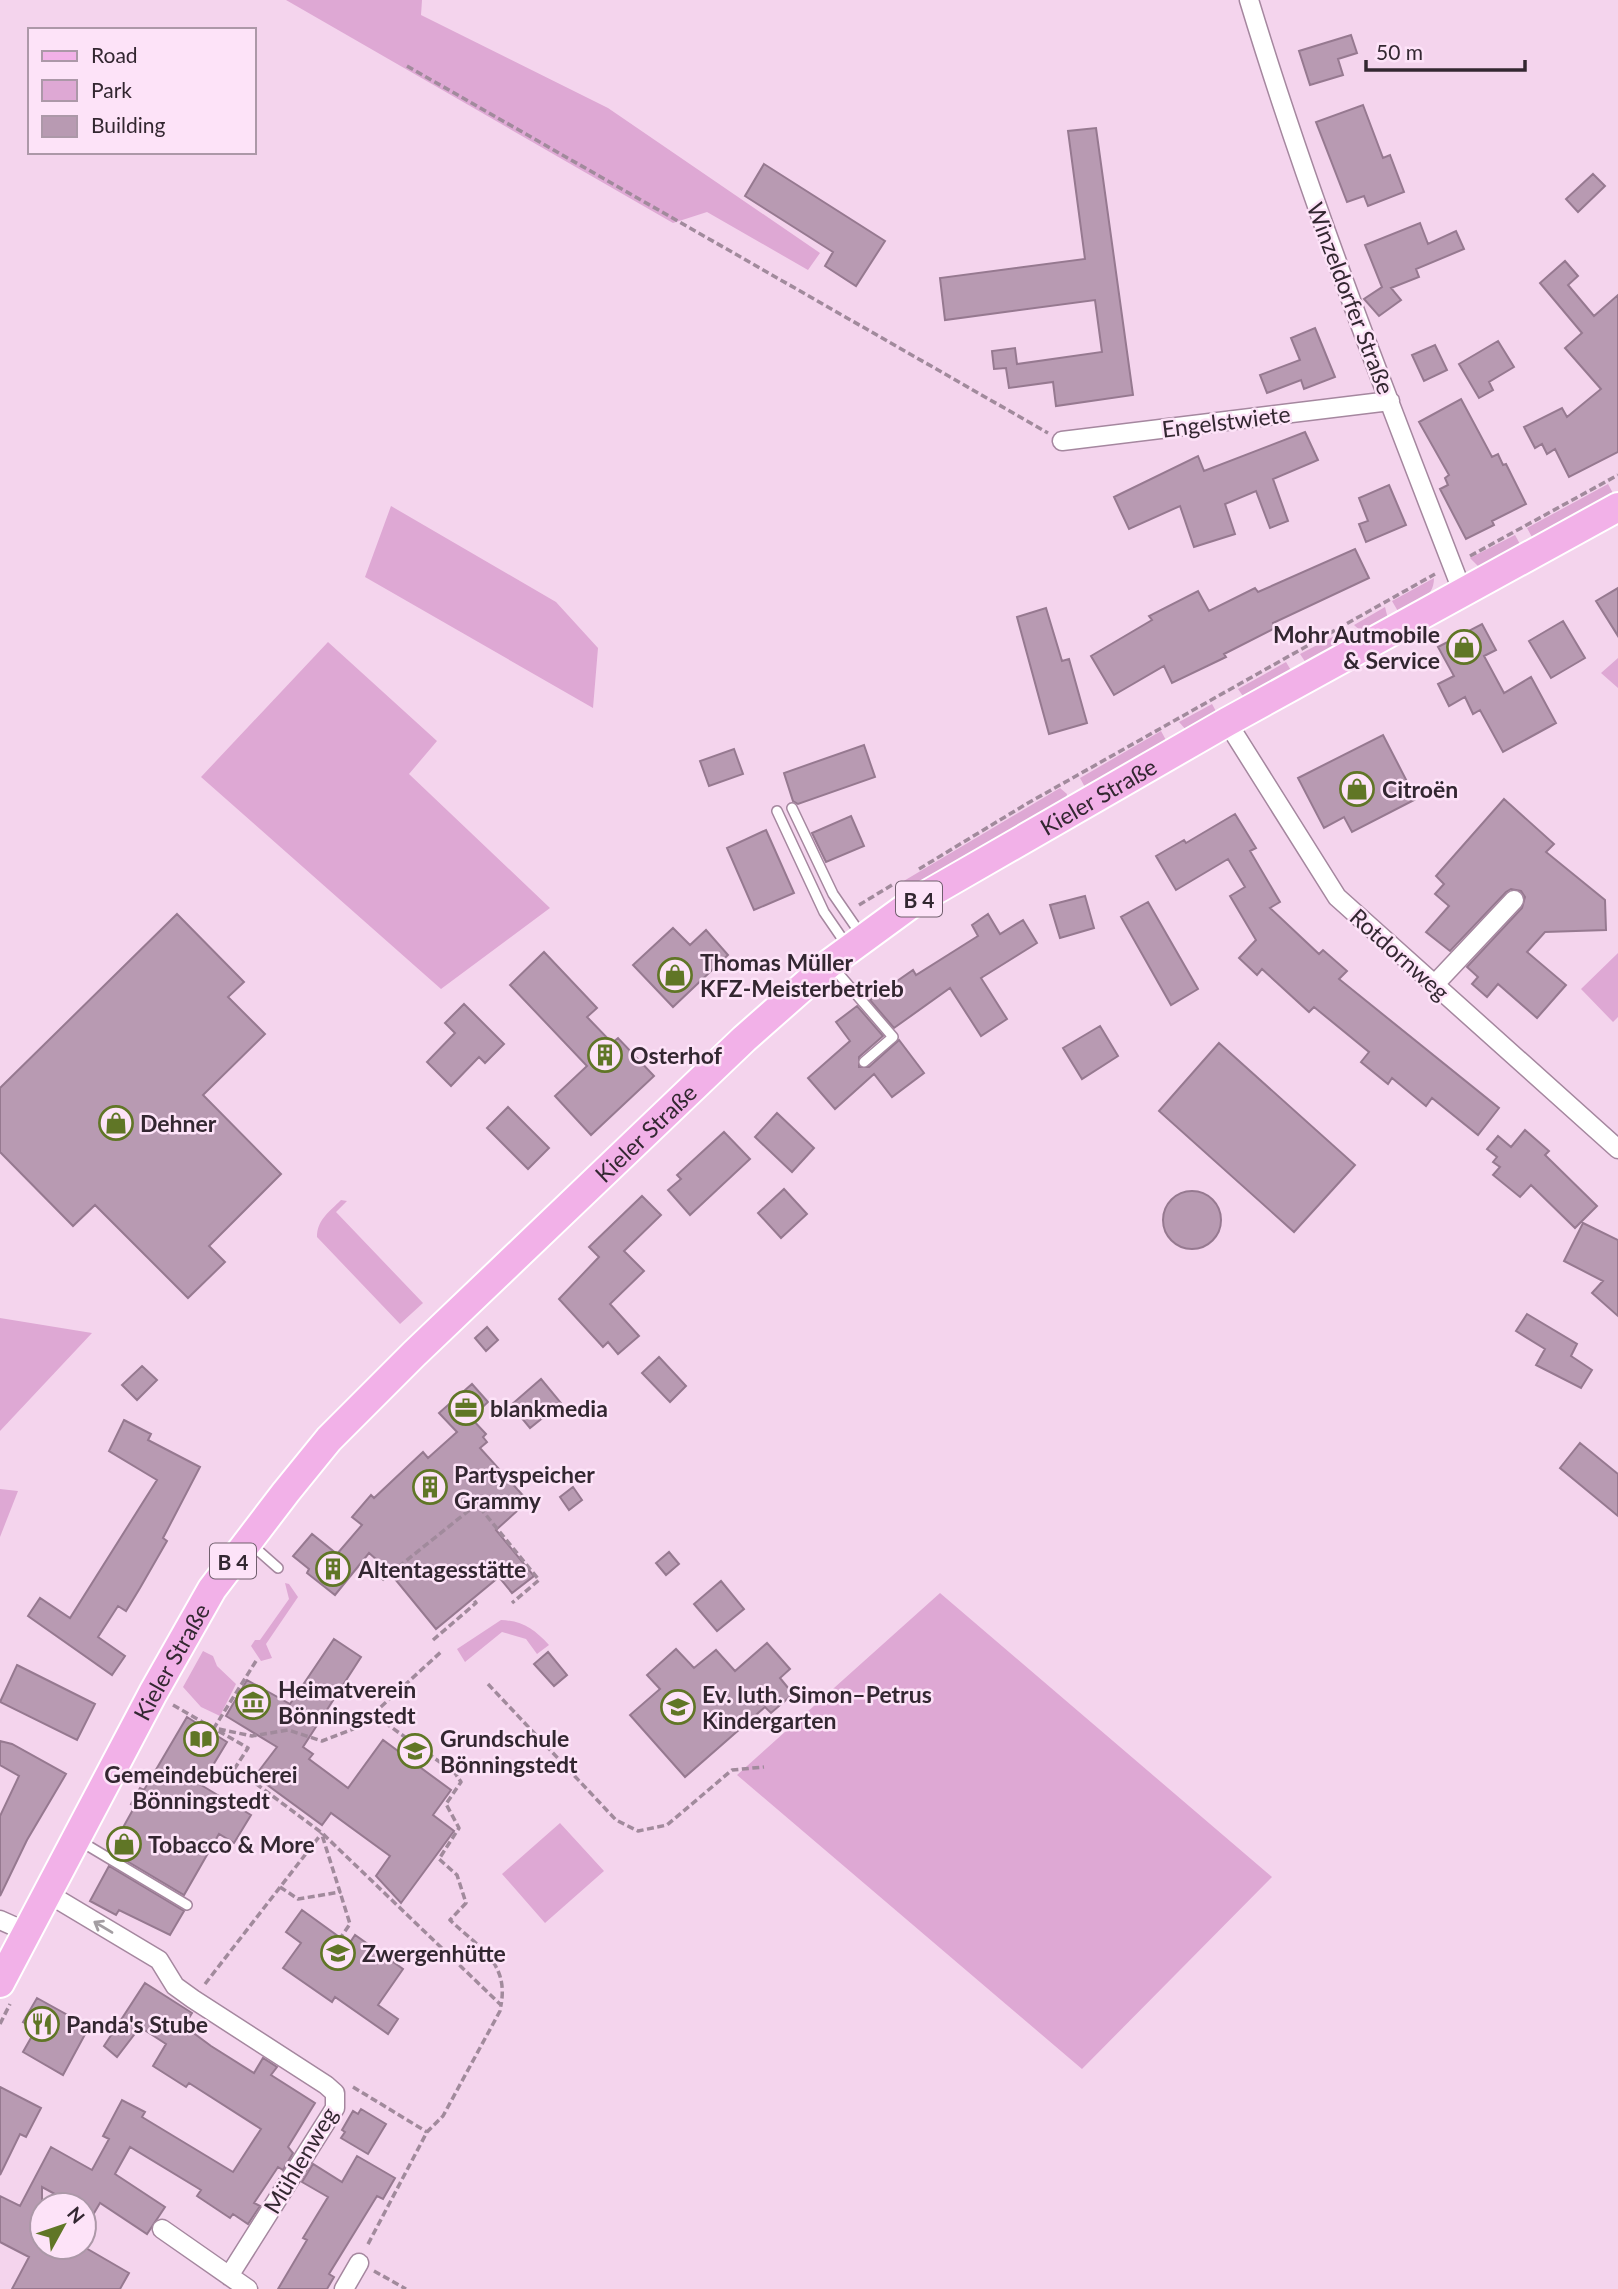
<svg xmlns="http://www.w3.org/2000/svg" width="1618" height="2289" viewBox="0 0 1618 2289" font-family="Lato,sans-serif">
<style>
.green{fill:#dea8d4}
.building{fill:#b89ab2;stroke:#967990;stroke-width:2}
.lines{fill:none;stroke-linecap:round;stroke-linejoin:round}
.service-casing{stroke:#a5879f;stroke-width:12}
.minor-casing{stroke:#a5879f;stroke-width:21}
.primary-casing{stroke:#fff;stroke-width:32}
.path{stroke:#a18a9c;stroke-width:3.5;stroke-dasharray:7 3.5;stroke-linecap:butt}
.service{stroke:#fff;stroke-width:9}
.minor{stroke:#fff;stroke-width:18}
.primary{stroke:#f2b1e8;stroke-width:28}
.oneway{stroke:#a39ea2}
.labels{text-anchor:middle;dominant-baseline:central;stroke-width:5;stroke-linejoin:round;paint-order:stroke}
.shield{fill:#fde3f8;stroke:#705f6d;stroke-width:2}
.shield-label{font-size:21px;font-weight:bold;fill:#332731}
.street-label{font-size:23px;fill:#332731;stroke:#fde3f8}
.poi-label{font-size:23px;font-weight:bold;fill:#332731;stroke:#fde3f8;text-anchor:start}
</style>
<rect width="100%" height="100%" fill="#f4d4ed"/>
<path class="green" d="M 286,0 L 422,0 L 421,15 L 608,108 L 820,253 L 808,270 L 707,212 L 673,223 Z
M 1608,484 L 1614,495 L 1533,539 L 1527,528 Z
M 391,506 L 556,602 L 598,648 L 593,708 L 365,577 Z
M 1515,535 L 1521,546 L 1479,567 L 1470,558 Z
M 1434,578 C 1434,599 1415,604 1399,613 L 1392,601 Z
M 1385,607 L 1388,619 L 1363,633 L 1354,625 Z
M 1340,633 L 1345,637 L 1345,642 L 1308,666 L 1300,654 Z
M 328,642 L 437,741 L 409,774 L 550,908 L 441,989 L 201,777 Z
M 1618,658 L 1618,688 L 1601,673 Z
M 1286,662 L 1292,672 L 1245,699 L 1238,689 Z
M 1212,704 L 1218,715 L 1187,731 L 1179,722 Z
M 1161,731 L 1167,742 L 1086,789 L 1080,778 Z
M 1060,788 L 1067,794 L 1066,799 L 903,893 L 898,890 L 897,885 Z
M 1618,953 L 1618,1017 L 1613,1022 L 1581,989 Z
M 341,1200 L 347,1201 L 336,1212 L 423,1303 L 400,1324 L 317,1237 C 317,1220 329,1212 341,1200 Z
M 0,1318 L 92,1333 L 0,1431 Z
M 0,1489 L 18,1491 L 0,1537 Z
M 285,1583 L 289,1584 L 298,1597 L 266,1644 L 272,1658 L 261,1661 L 251,1646 L 255,1640 L 260,1640 L 289,1599 Z
M 940,1593 L 1272,1877 L 1082,2069 L 737,1775 Z
M 501,1620 C 523,1621 534,1629 549,1645 L 537,1654 L 526,1639 L 502,1632 L 465,1662 L 457,1649 Z
M 203,1651 L 213,1656 L 217,1666 L 236,1684 L 220,1716 L 201,1707 L 183,1687 Z
M 560,1823 L 604,1871 L 545,1923 L 502,1874 Z"/>
<path class="building" d="M 1351,35 L 1357,53 L 1338,59 L 1343,75 L 1310,85 L 1299,51 Z
M 1363,105 L 1383,158 L 1390,155 L 1404,192 L 1368,206 L 1364,196 L 1347,202 L 1316,122 Z
M 1096,128 L 1133,395 L 1056,406 L 1053,382 L 1009,388 L 1006,368 L 994,369 L 992,351 L 1015,348 L 1017,364 L 1102,352 L 1095,300 L 945,320 L 940,278 L 1085,259 L 1068,131 Z
M 764,164 L 885,241 L 856,286 L 825,266 L 833,252 L 745,196 Z
M 1593,174 L 1605,186 L 1578,212 L 1566,199 Z
M 1420,223 L 1428,244 L 1456,231 L 1464,249 L 1416,269 L 1419,277 L 1391,288 L 1401,300 L 1379,316 L 1364,299 L 1382,287 L 1365,245 Z
M 1565,261 L 1578,276 L 1568,285 L 1594,316 L 1618,295 L 1618,452 L 1569,477 L 1555,449 L 1547,454 L 1542,444 L 1535,448 L 1524,427 L 1562,408 L 1567,417 L 1601,389 L 1565,348 L 1582,333 L 1540,283 Z
M 1315,328 L 1335,377 L 1304,389 L 1301,380 L 1267,393 L 1260,375 L 1300,360 L 1291,338 Z
M 1498,341 L 1514,367 L 1489,382 L 1493,390 L 1479,398 L 1459,364 Z
M 1435,345 L 1447,370 L 1424,381 L 1412,355 Z
M 1461,399 L 1492,457 L 1498,454 L 1503,465 L 1506,464 L 1526,504 L 1492,521 L 1494,525 L 1466,539 L 1440,489 L 1448,485 L 1445,478 L 1449,475 L 1419,422 Z
M 1305,432 L 1318,460 L 1273,479 L 1288,521 L 1270,528 L 1256,491 L 1225,504 L 1235,534 L 1194,547 L 1180,506 L 1129,529 L 1114,497 L 1198,456 L 1204,471 Z
M 1389,485 L 1406,525 L 1366,542 L 1359,524 L 1368,521 L 1359,498 Z
M 1355,549 L 1369,578 L 1273,623 L 1275,628 L 1224,654 L 1226,657 L 1172,683 L 1164,666 L 1114,695 L 1091,656 L 1152,620 L 1149,616 L 1198,591 L 1209,611 L 1255,588 L 1258,592 Z
M 1618,588 L 1618,636 L 1596,601 Z
M 1046,608 L 1062,661 L 1069,659 L 1087,723 L 1049,734 L 1017,617 Z
M 1563,621 L 1585,658 L 1551,678 L 1529,641 Z
M 1482,624 L 1496,650 L 1484,656 L 1504,693 L 1531,677 L 1556,723 L 1503,752 L 1480,710 L 1473,714 L 1465,697 L 1449,706 L 1438,684 L 1454,676 L 1438,647 Z
M 1383,735 L 1416,799 L 1352,832 L 1344,817 L 1324,828 L 1298,778 Z
M 864,745 L 875,777 L 798,804 L 793,801 L 784,773 Z
M 734,749 L 743,774 L 709,786 L 700,761 Z
M 1504,799 L 1554,844 L 1546,852 L 1605,900 L 1606,930 L 1545,932 L 1527,952 L 1566,985 L 1537,1018 L 1498,984 L 1487,997 L 1472,984 L 1478,977 L 1467,967 L 1522,908 L 1525,897 L 1521,891 L 1511,889 L 1506,892 L 1450,951 L 1426,932 L 1449,906 L 1435,894 L 1444,884 L 1436,876 Z
M 1235,814 L 1256,848 L 1250,851 L 1280,902 L 1270,908 L 1319,954 L 1323,950 L 1347,971 L 1339,979 L 1499,1108 L 1478,1135 L 1432,1098 L 1426,1106 L 1392,1078 L 1388,1084 L 1361,1062 L 1369,1052 L 1314,1007 L 1309,1012 L 1262,969 L 1257,975 L 1239,958 L 1256,940 L 1230,896 L 1245,887 L 1228,859 L 1176,890 L 1156,856 L 1184,840 L 1186,843 Z
M 851,816 L 864,846 L 826,862 L 812,833 Z
M 766,830 L 794,893 L 754,910 L 727,848 Z
M 1085,896 L 1094,928 L 1060,938 L 1050,905 Z
M 1148,902 L 1198,989 L 1171,1005 L 1121,917 Z
M 177,914 L 244,982 L 228,997 L 265,1034 L 203,1095 L 281,1174 L 209,1246 L 225,1262 L 188,1298 L 95,1205 L 73,1226 L 0,1152 L 0,1088 Z
M 988,914 L 1000,934 L 1023,920 L 1037,943 L 981,978 L 1007,1019 L 981,1036 L 950,988 L 894,1028 L 870,1000 L 913,970 L 916,975 L 978,936 L 972,925 Z
M 673,928 L 690,945 L 706,930 L 728,955 L 673,1007 L 633,965 Z
M 544,952 L 597,1008 L 587,1017 L 612,1043 L 618,1038 L 654,1076 L 591,1135 L 555,1096 L 587,1066 L 510,985 Z
M 464,1004 L 504,1044 L 485,1063 L 479,1057 L 451,1086 L 427,1062 L 455,1033 L 445,1023 Z
M 857,1006 L 883,1036 L 859,1057 L 859,1067 L 869,1067 L 899,1040 L 924,1073 L 892,1097 L 874,1074 L 835,1109 L 808,1078 L 850,1041 L 836,1022 Z
M 1100,1026 L 1118,1056 L 1082,1079 L 1063,1048 Z
M 1219,1043 L 1355,1165 L 1294,1232 L 1159,1111 Z
M 508,1107 L 549,1148 L 528,1169 L 487,1128 Z
M 777,1113 L 814,1148 L 792,1172 L 755,1137 Z
M 1525,1130 L 1549,1151 L 1545,1155 L 1597,1206 L 1575,1228 L 1531,1185 L 1520,1197 L 1493,1175 L 1500,1167 L 1493,1162 L 1497,1157 L 1487,1149 L 1498,1136 L 1511,1147 Z
M 724,1132 L 750,1159 L 690,1215 L 668,1190 L 681,1179 L 677,1175 Z
M 784,1189 L 807,1214 L 781,1238 L 758,1213 Z
M1163 1220a29 29 0 1 1 58 0a29 29 0 1 1-58 0Z
M 642,1196 L 661,1215 L 624,1251 L 644,1271 L 610,1304 L 639,1336 L 618,1354 L 608,1342 L 603,1347 L 559,1299 L 599,1257 L 589,1247 Z
M 1583,1223 L 1618,1240 L 1618,1316 L 1592,1293 L 1603,1281 L 1564,1261 Z
M 1527,1314 L 1577,1344 L 1571,1356 L 1592,1370 L 1581,1388 L 1536,1365 L 1545,1349 L 1516,1331 Z
M 487,1327 L 498,1340 L 486,1351 L 475,1338 Z
M 659,1357 L 686,1386 L 670,1402 L 642,1373 Z
M 142,1366 L 157,1380 L 137,1400 L 122,1385 Z
M 541,1379 L 561,1403 L 530,1428 L 511,1405 Z
M 472,1384 L 488,1402 L 471,1418 L 486,1434 L 483,1437 L 487,1442 L 480,1448 L 528,1501 L 496,1530 L 534,1576 L 512,1593 L 499,1577 L 436,1629 L 386,1568 L 369,1553 L 335,1595 L 307,1573 L 309,1569 L 293,1556 L 312,1534 L 337,1554 L 362,1525 L 352,1517 L 371,1495 L 374,1498 L 423,1452 L 428,1458 L 457,1432 L 439,1413 Z
M 124,1420 L 151,1434 L 148,1440 L 200,1467 L 163,1538 L 167,1541 L 140,1588 L 126,1611 L 118,1606 L 98,1637 L 125,1656 L 112,1675 L 28,1616 L 40,1598 L 70,1618 L 157,1480 L 109,1451 Z
M 1580,1443 L 1618,1474 L 1618,1516 L 1560,1468 Z
M 573,1487 L 582,1500 L 569,1510 L 560,1497 Z
M 669,1552 L 679,1564 L 666,1575 L 656,1563 Z
M 721,1581 L 744,1609 L 717,1631 L 694,1604 Z
M 334,1639 L 361,1657 L 303,1747 L 313,1754 L 309,1759 L 348,1788 L 383,1740 L 451,1790 L 433,1815 L 454,1831 L 401,1903 L 376,1876 L 390,1856 L 331,1813 L 322,1825 L 255,1776 L 277,1747 L 226,1716 L 247,1680 L 290,1704 Z
M 767,1643 L 790,1669 L 780,1678 L 793,1694 L 771,1713 L 765,1707 L 685,1777 L 630,1715 L 660,1689 L 647,1675 L 676,1649 L 694,1668 L 716,1650 L 735,1671 Z
M 548,1652 L 567,1675 L 554,1686 L 534,1664 Z
M 17,1665 L 95,1704 L 77,1740 L 0,1702 Z
M 187,1717 L 227,1742 L 201,1785 L 251,1815 L 234,1843 L 219,1834 L 184,1895 L 110,1851 L 135,1806 L 131,1804 L 140,1788 L 144,1790 Z
M 0,1741 L 12,1744 L 66,1774 L 27,1840 L 0,1896 L 0,1816 L 19,1776 L 0,1765 Z
M 109,1866 L 184,1911 L 170,1935 L 119,1910 L 116,1915 L 90,1901 Z
M 302,1910 L 349,1944 L 355,1935 L 403,1969 L 378,2005 L 398,2019 L 388,2034 L 335,1997 L 332,2002 L 283,1968 L 301,1943 L 286,1932 Z
M 145,1983 L 192,2013 L 184,2026 L 211,2046 L 254,2073 L 263,2058 L 277,2067 L 271,2075 L 315,2103 L 288,2147 L 293,2153 L 283,2170 L 278,2167 L 254,2203 L 260,2206 L 248,2224 L 233,2214 L 230,2218 L 197,2196 L 201,2190 L 130,2147 L 115,2174 L 165,2207 L 147,2234 L 100,2203 L 93,2215 L 84,2210 L 84,2205 L 75,2205 L 42,2187 L 42,2247 L 84,2247 L 129,2273 L 120,2289 L 12,2289 L 29,2257 L 0,2242 L 0,2196 L 20,2206 L 51,2147 L 92,2170 L 109,2139 L 103,2136 L 122,2100 L 145,2112 L 142,2117 L 233,2172 L 261,2129 L 189,2083 L 186,2087 L 153,2066 L 166,2044 L 140,2027 L 117,2057 L 104,2046 Z
M 37,1998 L 89,2027 L 63,2075 L 23,2052 L 36,2029 L 23,2022 Z
M 0,2087 L 41,2108 L 26,2137 L 20,2134 L 0,2175 Z
M 361,2109 L 386,2124 L 368,2154 L 341,2138 L 345,2132 L 342,2130 L 353,2111 L 358,2114 Z
M 357,2156 L 395,2178 L 383,2199 L 377,2196 L 329,2274 L 334,2277 L 327,2289 L 278,2289 L 307,2240 L 303,2238 L 328,2197 L 302,2182 L 313,2164 L 342,2182 Z"/>
<g class="lines">
<g class="service-casing">
<path id="service" d="M 792,808 L 833,894 L 862,936
M 777,811 L 824,912 L 848,947
M 831,965 L 893,1037 L 864,1062
M 252,1545 L 278,1568
M 80,1841 L 187,1905"/>
</g>
<g class="minor-casing">
<path id="minor" d="M 1249,0 C 1310,201 1387,397 1463,593
M 1062,441 L 1390,401
M 1227,722 L 1337,897 L 1618,1149
M 1434,985 L 1514,900
M 47,1893 L 159,1960 L 175,1986 L 193,1999 L 326,2085 L 335,2093 L 335,2108 L 229,2276
M 0,1920 L 27,1932
M 162,2229 L 248,2289
M 344,2289 L 359,2263"/>
</g>
<g class="primary-casing">
<g id="primary">
<path id="s1" d="M 0,1983 L 153,1693 L 212,1589 L 286,1492 L 329,1439 L 414,1354 L 744,1039 L 829,964 L 911,904 L 1227,722 L 1618,507"/>
</g>
</g>
<path class="path" d="M 407,66 L 1048,433
M 1470,556 L 1618,475
M 919,869 L 1028,803 L 1435,574
M 859,905 L 892,885
M 382,1580 L 477,1504 L 539,1580 L 512,1603
M 433,1640 L 476,1603 L 473,1599
M 256,1661 L 214,1728 L 252,1736 L 288,1730 L 322,1741 L 353,1729 L 373,1714 L 455,1773 L 461,1782 L 446,1804 L 459,1828 L 439,1859 L 457,1875 L 466,1903 L 450,1920 C 478,1947 509,1962 501,2005
M 488,1684 L 616,1820 L 638,1831 L 667,1825 L 732,1770 L 764,1767
M 173,1705 L 248,1748 L 235,1768 L 322,1833 L 501,2005 L 500,2011 L 443,2116 L 427,2132 L 367,2246
M 373,1714 L 442,1651
M 280,1887 L 298,1899 L 340,1892 L 322,1835
M 339,1940 L 350,1924 L 340,1892
M 205,1984 L 322,1833
M 0,2024 L 10,2004
M 353,2087 L 427,2132
M 374,2271 L 406,2289"/>
<use href="#service" class="service"/>
<use href="#minor" class="minor"/>
<use href="#primary" class="primary"/>
</g>
<defs><path id="oneway-shaft" d="M-6 0H5M1.5-3L5.5 0L1.5 3" fill="none" stroke-width="1.6" stroke-linecap="round" stroke-linejoin="round" transform="scale(1.75)"/></defs>
<use class="oneway" href="#oneway-shaft" transform="translate(103 1927) rotate(-149)"/>
<defs>
<g id="shop-ring" transform="scale(1.75)"><circle r="9.5" fill="#fde3f8" stroke="#607626" stroke-width="1.5"/><path d="M-5-2.5h2.3a2.7 3.5 0 0 1 5.4 0H5L5.5 6h-11ZM-1.5-2.5h3a1.5 2.3 0 0 0-3 0Z" fill="#607626"/></g>
<g id="building-ring" transform="scale(1.75)"><circle r="9.5" fill="#fde3f8" stroke="#607626" stroke-width="1.5"/><path d="M-4-6H4V6H1V3H-1V6H-4ZM-2.5-4.3h1.7v1.8h-1.7ZM.8-4.3h1.7v1.8H.8ZM-2.5-1h1.7V.8h-1.7ZM.8-1h1.7V.8H.8Z" fill="#607626"/></g>
<g id="office-ring" transform="scale(1.75)"><circle r="9.5" fill="#fde3f8" stroke="#607626" stroke-width="1.5"/><path d="M-6-3h4V-5.5h4V-3h4V5H-6ZM-1-4.5V-3h2v-1.5ZM-6 0V1H6V0Z" fill="#607626"/></g>
<g id="museum-ring" transform="scale(1.75)"><circle r="9.5" fill="#fde3f8" stroke="#607626" stroke-width="1.5"/><path d="M0-6L6-3V-2H-6V-3ZM-5-1h2V3h-2ZM-1-1h2V3h-2ZM3-1h2V3H3ZM-6 4H6V6H-6Z" fill="#607626"/></g>
<g id="school-ring" transform="scale(1.75)"><circle r="9.5" fill="#fde3f8" stroke="#607626" stroke-width="1.5"/><path d="M0-5L7-2L0 1L-7-2ZM-4 1L0 2.5L4 1V4Q0 6-4 4Z" fill="#607626"/></g>
<g id="library-ring" transform="scale(1.75)"><circle r="9.5" fill="#fde3f8" stroke="#607626" stroke-width="1.5"/><path d="M-6-4Q-3-5.5-.7-3.5V5Q-3 3-6 4ZM6-4Q3-5.5 .7-3.5V5Q3 3 6 4Z" fill="#607626"/></g>
<g id="restaurant-ring" transform="scale(1.75)"><circle r="9.5" fill="#fde3f8" stroke="#607626" stroke-width="1.5"/><path d="M-5-6h1v4h1v-4h1v4h1v-4h1v5L-1.5 .5V6h-2V.5L-5-1ZM5-6V6H3V1.5H1.5Q1.5-4 5-6Z" fill="#607626"/></g>
</defs>
<g fill-rule="evenodd">
<use href="#shop-ring" x="1464" y="647"/>
<use href="#shop-ring" x="1357" y="789"/>
<use href="#shop-ring" x="675" y="975"/>
<use href="#building-ring" x="605" y="1055"/>
<use href="#shop-ring" x="116" y="1123"/>
<use href="#office-ring" x="466" y="1408"/>
<use href="#building-ring" x="430" y="1487"/>
<use href="#building-ring" x="333" y="1569"/>
<use href="#museum-ring" x="253" y="1702"/>
<use href="#school-ring" x="678" y="1707"/>
<use href="#library-ring" x="201" y="1739"/>
<use href="#school-ring" x="415" y="1751"/>
<use href="#shop-ring" x="124" y="1844"/>
<use href="#school-ring" x="338" y="1953"/>
<use href="#restaurant-ring" x="42" y="2024"/>
</g>
<g class="labels">
<g class="shield">
<rect x="896" y="881.5" width="46" height="35" rx="5"/>
<rect x="210" y="1543.5" width="46" height="35" rx="5"/>
</g>
<g class="shield-label">
<text x="919" y="899">B 4</text>
<text x="233" y="1561">B 4</text>
</g>
<g class="street-label">
<text transform="translate(1351 298) rotate(69)">Winzeldorfer Straße</text>
<text transform="translate(1226 421) rotate(-7)">Engelstwiete</text>
<text stroke="none"><textPath href="#s1" startOffset="1645">Kieler Straße</textPath></text>
<text transform="translate(1400 954) rotate(42)">Rotdornweg</text>
<text stroke="none"><textPath href="#s1" startOffset="1078">Kieler Straße</textPath></text>
<text stroke="none"><textPath href="#s1" startOffset="364">Kieler Straße</textPath></text>
<text transform="translate(300 2160) rotate(-59)">Mühlenweg</text>
</g>
<g class="poi-label">
<text x="1440" y="634" text-anchor="end">Mohr Autmobile<tspan x="1440" dy="26">&amp; Service</tspan></text>
<text x="1382" y="789">Citroën</text>
<text x="700" y="962">Thomas Müller<tspan x="700" dy="26">KFZ-Meisterbetrieb</tspan></text>
<text x="630" y="1055">Osterhof</text>
<text x="140" y="1123">Dehner</text>
<text x="490" y="1408">blankmedia</text>
<text x="454" y="1474">Partyspeicher<tspan x="454" dy="26">Grammy</tspan></text>
<text x="358" y="1569">Altentagesstätte</text>
<text x="278" y="1689">Heimatverein<tspan x="278" dy="26">Bönningstedt</tspan></text>
<text x="702" y="1694">Ev. luth. Simon–Petrus<tspan x="702" dy="26">Kindergarten</tspan></text>
<text x="440" y="1738">Grundschule<tspan x="440" dy="26">Bönningstedt</tspan></text>
<text x="201" y="1774" text-anchor="middle">Gemeindebücherei<tspan x="201" dy="26">Bönningstedt</tspan></text>
<text x="148" y="1844">Tobacco &amp; More</text>
<text x="362" y="1953">Zwergenhütte</text>
<text x="66" y="2024">Panda's Stube</text>
</g>
</g>
<rect x="28" y="28" width="228" height="126" fill="#fde3f8" stroke="#ac98a8" stroke-width="2"/>
<rect x="42" y="51" width="35" height="10" fill="#f2b1e8" stroke="#ac98a8" stroke-width="2"/>
<text x="91" y="63" font-size="21" fill="#332731">Road</text>
<rect x="42" y="80" width="35" height="21" fill="#dea8d4" stroke="#ac98a8" stroke-width="2"/>
<text x="91" y="98" font-size="21" fill="#332731">Park</text>
<rect x="42" y="116" width="35" height="21" fill="#b89ab2" stroke="#ac98a8" stroke-width="2"/>
<text x="91" y="133" font-size="21" fill="#332731">Building</text>
<g transform="translate(63 2226) rotate(50)"><circle r="33" fill="#fde3f8" stroke="#ac98a8" stroke-width="2"/>
<path d="M0-5L12 26L0 18L-12 26Z" fill="#607626"/>
<text y="-10" font-size="19" font-weight="bold" text-anchor="middle" fill="#332731">N</text>
</g>
<path d="M1366 60v10h159v-10" fill="none" stroke="#332731" stroke-width="3.5"/>
<text x="1376" y="60" font-size="21" fill="#332731" stroke="#fde3f8" stroke-width="5" paint-order="stroke">50 m</text>
</svg>
